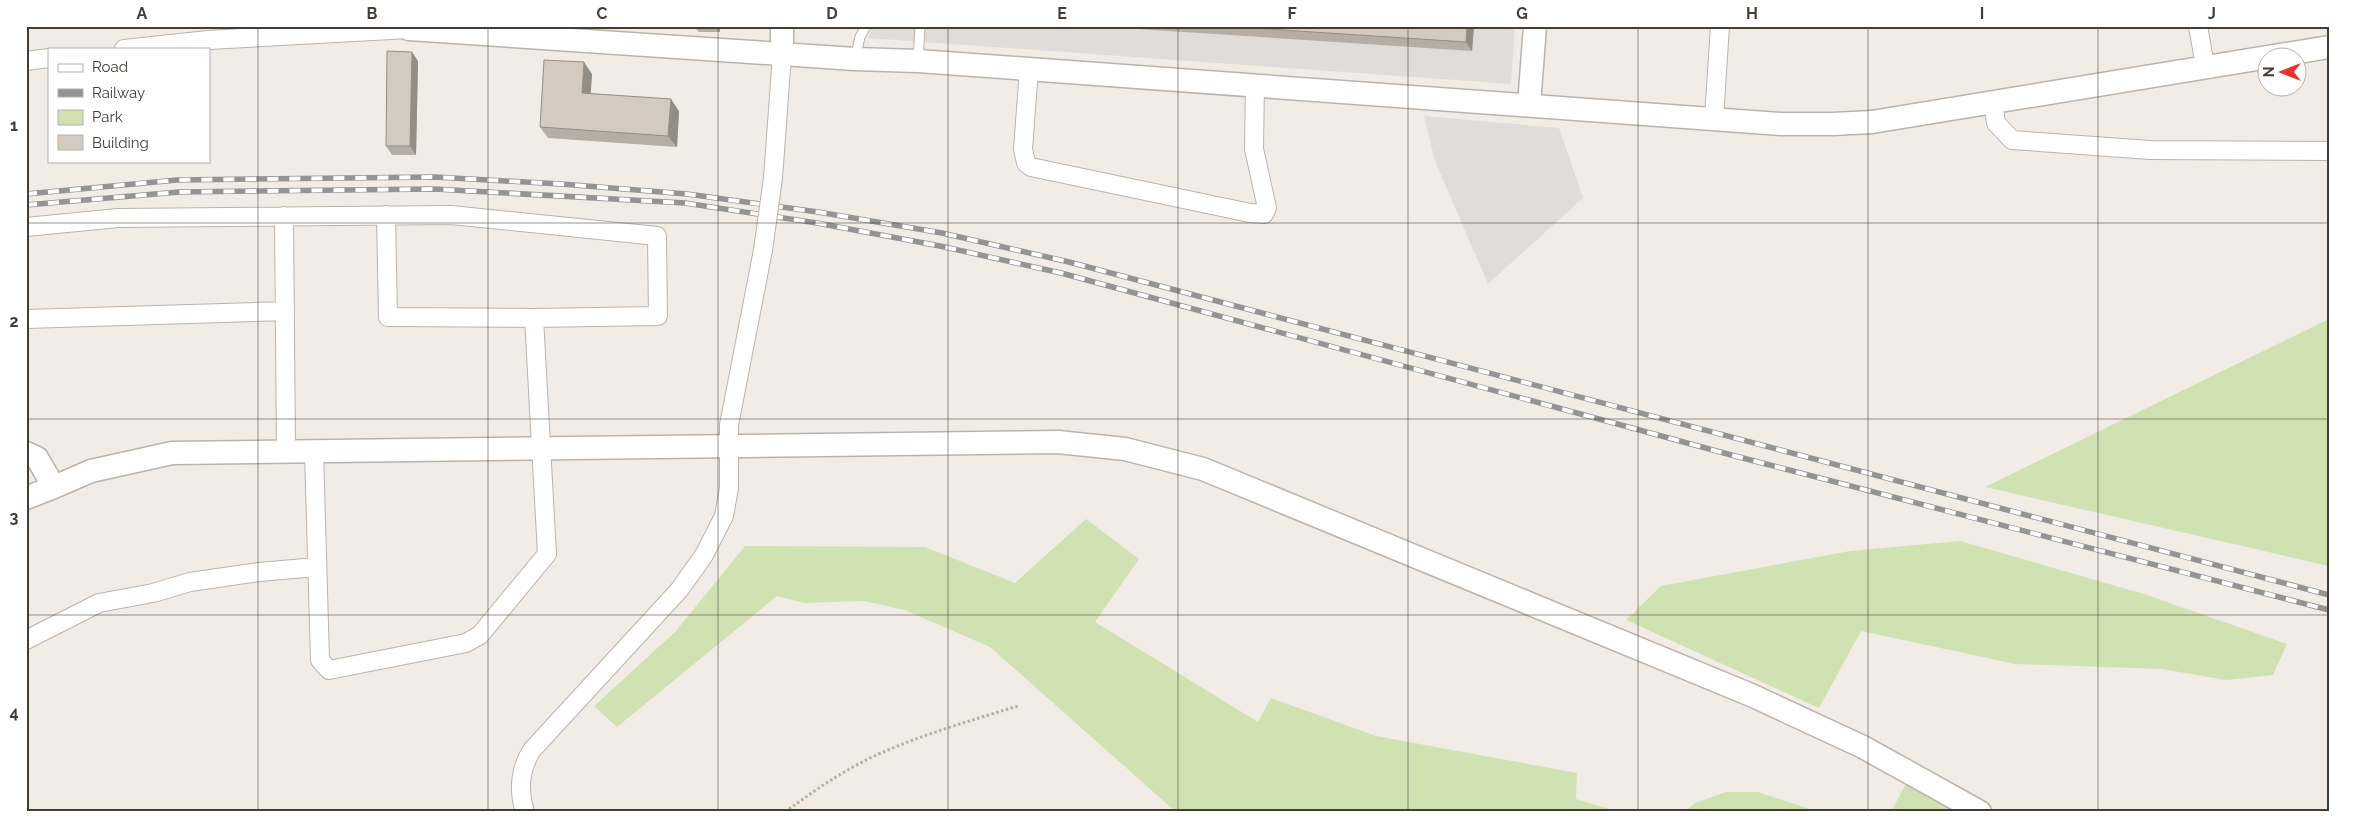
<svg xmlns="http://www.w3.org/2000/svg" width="2355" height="838" viewBox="0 0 2355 838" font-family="Raleway,sans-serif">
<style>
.industrial{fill:#e0dcd7}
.green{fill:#d0e2b2}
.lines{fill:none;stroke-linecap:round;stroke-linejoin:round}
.service-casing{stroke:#bbb3a9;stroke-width:11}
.minor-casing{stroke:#bbb3a9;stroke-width:20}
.tertiary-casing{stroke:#bbb3a9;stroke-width:25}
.path{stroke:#bcae9c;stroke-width:3;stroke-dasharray:2.5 2.5;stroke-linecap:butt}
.service{stroke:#fff;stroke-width:9}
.minor{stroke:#fff;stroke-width:18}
.tertiary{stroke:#fff;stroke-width:22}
.rail-casing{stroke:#949494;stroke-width:5.5}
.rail{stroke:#fff;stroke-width:4;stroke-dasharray:11;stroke-linecap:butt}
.minor-bridge-casing{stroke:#bbb3a9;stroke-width:20;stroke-linecap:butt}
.minor-bridge{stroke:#fff;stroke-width:18}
.wall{fill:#b6aea4}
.shaded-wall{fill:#948d86}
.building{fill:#d4cabf;stroke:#948d86}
.grid{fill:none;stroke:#433d36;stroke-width:1;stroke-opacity:0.55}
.neatline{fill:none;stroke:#433d36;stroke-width:2}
.grid-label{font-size:16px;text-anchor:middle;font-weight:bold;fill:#433d36}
</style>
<rect width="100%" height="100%" fill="#f1ede6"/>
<path class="industrial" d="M 873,26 L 1515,26 L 1511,84 L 868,38 Z
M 1424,116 L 1559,128 L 1583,198 L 1488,284 L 1435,161 Z"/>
<path class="green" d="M 2329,319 L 2329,566 L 1985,487 Z
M 1086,519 L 1139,559 L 1095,622 L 1258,722 L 1271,698 L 1376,736 L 1577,773 L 1576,799 L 1619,812 L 1176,812 L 990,647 L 905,610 L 864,601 L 804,603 L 777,596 L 617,727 L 594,706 L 675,632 L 745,546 L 925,547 L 1015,583 Z
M 1960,541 L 2144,594 L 2287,644 L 2273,675 L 2226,680 L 2162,669 L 2015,664 L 1861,631 L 1819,708 L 1626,620 L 1661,586 L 1850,551 Z
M 1907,782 L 1964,812 L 1891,812 Z
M 1726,792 L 1758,792 L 1819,812 L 1685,812 L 1695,803 Z"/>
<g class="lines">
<g class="service-casing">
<path id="service" d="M 855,59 L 860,37 L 866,26
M 918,61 L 920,26"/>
</g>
<g class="minor-casing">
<path id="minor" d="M 2198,26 L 2205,66
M 124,49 L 208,40 L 409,29
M 26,61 L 49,58
M 1029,69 L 1023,149 L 1026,163 L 1031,167 L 1250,213 L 1264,214 L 1267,208 L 1254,149 L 1255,84
M 1993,101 L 1996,123 L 2012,140 L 2150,150 L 2329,151
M 1714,118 L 1720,26
M 773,178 L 782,55
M 386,215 L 388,317 L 534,318
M 284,216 L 286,452
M 26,227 L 118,218 L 451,215 L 657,236 L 658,316 L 534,318 L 547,554 L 480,635 L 466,643 L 329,670 L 320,660 L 314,451
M 26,319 L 285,311
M 26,640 L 99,603 L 153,593 L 190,582 L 259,572 L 317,567
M 525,812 C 518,791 520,768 532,750 L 680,589 L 704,555 L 724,516 L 729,488 L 729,425 L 763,250"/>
</g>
<g class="tertiary-casing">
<path id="tertiary" d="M 409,29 L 855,59 L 918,61 L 1781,124 L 1833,124 L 1872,122 L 2329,47
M 782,55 L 782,26
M 1529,105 L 1535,26
M 26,453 L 37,458 L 54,487 L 91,471 L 172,453 L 1058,442 L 1125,449 L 1203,469 L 1751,695 L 1863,747 L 1980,812
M 26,498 L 54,487"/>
</g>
<path class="path" d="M 785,812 C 812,792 840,773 870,758 C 917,736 969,721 1018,706"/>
<use href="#service" class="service"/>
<use href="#minor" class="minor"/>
<use href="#tertiary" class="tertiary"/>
<g class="rail-casing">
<path id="rail" d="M 26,194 L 177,180 L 435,177 L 561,184 L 687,194 L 818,212 L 942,233 L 1069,262 L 2329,595
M 26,205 L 179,192 L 434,189 L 685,203 L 817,223 L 940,246 L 1061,273 L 1735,456 L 2329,610"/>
</g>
<use href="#rail" class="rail"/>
<g class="minor-bridge-casing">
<path id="minor-bridge" d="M 763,250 L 773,178"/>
</g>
<use href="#minor-bridge" class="minor-bridge"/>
</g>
<path class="wall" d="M 673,26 L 720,26 L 720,32 L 699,32 L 696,29 L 675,29 Z
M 1092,26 L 1474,26 L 1472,51 Z
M 418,61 L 416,155 L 392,155 L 386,146 Z
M 592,74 L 590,94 L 679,111 L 677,147 L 548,138 L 540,127 Z"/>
<path class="shaded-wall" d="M 716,26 L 720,26 L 720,32 Z
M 1467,26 L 1474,26 L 1472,51 L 1466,42 Z
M 412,52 L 418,61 L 416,155 L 410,146 Z
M 584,62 L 592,74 L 590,105 L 582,93 Z
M 671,99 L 679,111 L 677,147 L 668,136 Z"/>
<path class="building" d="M 1221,26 L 1467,26 L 1466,42 Z
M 387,51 L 412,52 L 410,146 L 386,146 Z
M 544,60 L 584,62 L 582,93 L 671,99 L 668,136 L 540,127 Z"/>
<path class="grid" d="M 258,26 L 258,812M 488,26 L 488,812M 718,26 L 718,812M 948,26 L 948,812M 1178,26 L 1178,812M 1408,26 L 1408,812M 1638,26 L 1638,812M 1868,26 L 1868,812M 2098,26 L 2098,812M 26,223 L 2329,223M 26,419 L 2329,419M 26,615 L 2329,615"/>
<rect width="2355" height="838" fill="none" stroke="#ffffff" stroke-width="55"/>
<rect x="48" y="48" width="162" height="115" fill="#ffffff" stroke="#b4b1af"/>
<rect x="58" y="64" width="25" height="8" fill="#ffffff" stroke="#b4b1af"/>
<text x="92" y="72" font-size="15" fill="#433d36">Road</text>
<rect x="58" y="89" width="25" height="8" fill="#949494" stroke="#b4b1af"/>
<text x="92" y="98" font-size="15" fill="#433d36">Railway</text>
<rect x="58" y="110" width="25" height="15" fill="#d0e2b2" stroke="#b4b1af"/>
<text x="92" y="122" font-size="15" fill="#433d36">Park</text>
<rect x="58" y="135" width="25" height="15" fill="#d4cabf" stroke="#b4b1af"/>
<text x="92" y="148" font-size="15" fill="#433d36">Building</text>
<g transform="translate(2282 72) rotate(270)"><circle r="24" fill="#ffffff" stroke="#b4b1af"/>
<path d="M0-4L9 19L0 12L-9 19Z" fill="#e53629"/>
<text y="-8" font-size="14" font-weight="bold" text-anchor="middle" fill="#433d36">N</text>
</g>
<rect x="28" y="28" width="2300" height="782" class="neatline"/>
<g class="grid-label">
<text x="142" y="19">A</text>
<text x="372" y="19">B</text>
<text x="602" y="19">C</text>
<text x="832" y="19">D</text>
<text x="1062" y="19">E</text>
<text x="1292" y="19">F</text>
<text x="1522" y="19">G</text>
<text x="1752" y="19">H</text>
<text x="1982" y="19">I</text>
<text x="2212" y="19">J</text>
<text x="14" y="131">1</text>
<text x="14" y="327">2</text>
<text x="14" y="523">3</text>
<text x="14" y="718">4</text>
</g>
</svg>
